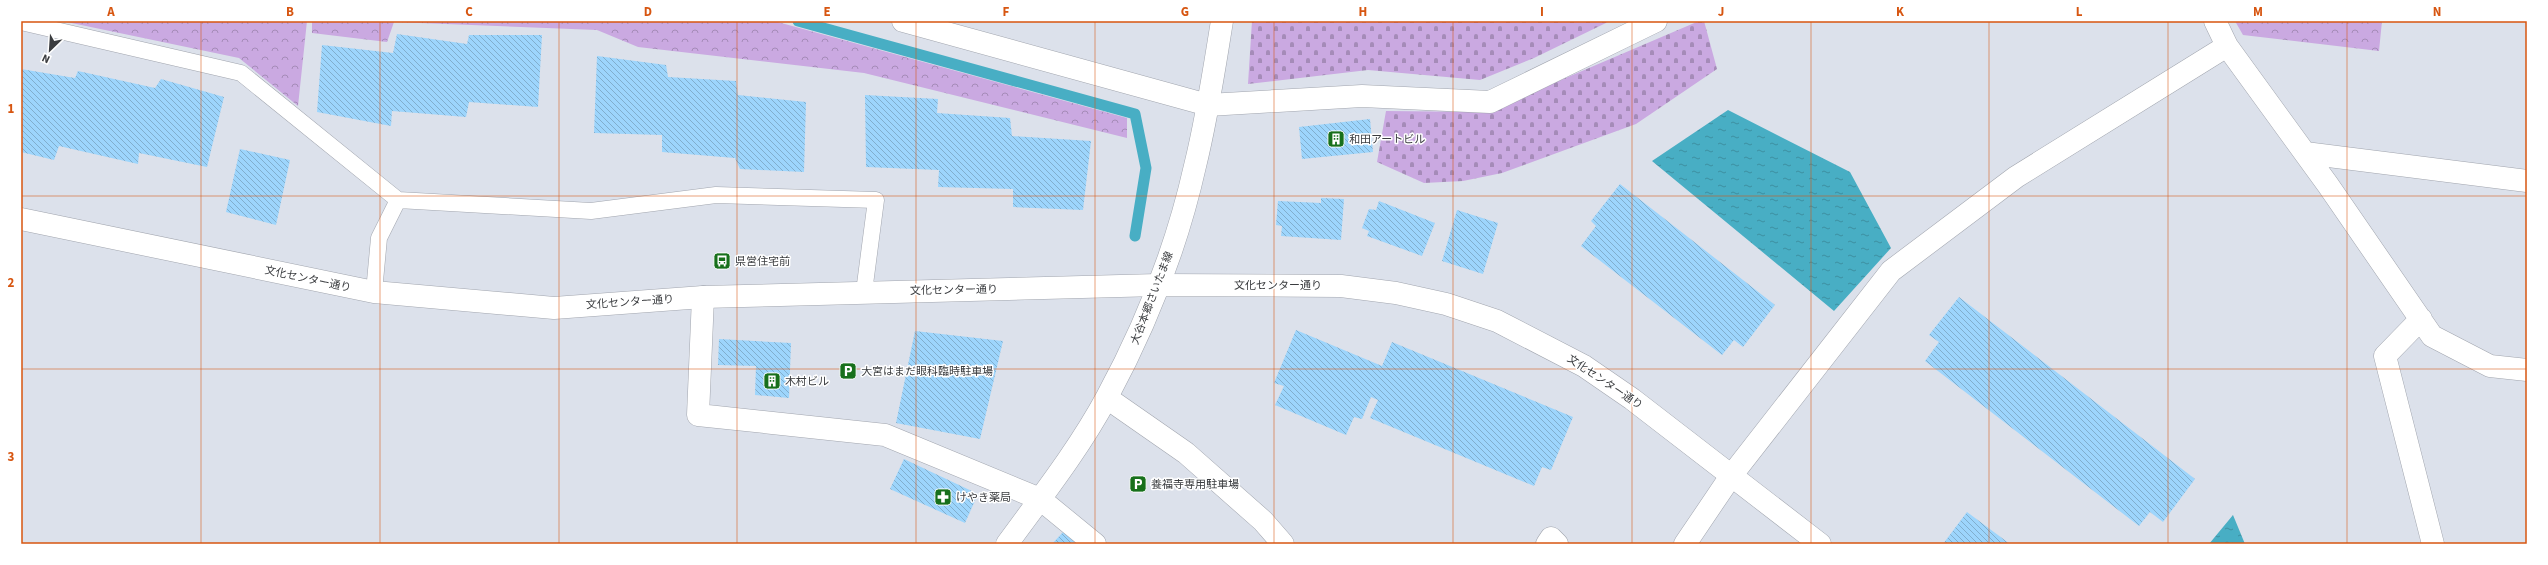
<svg xmlns="http://www.w3.org/2000/svg" width="2548" height="565" viewBox="0 0 2548 565" font-family="'Source Sans 3','Noto Sans JP',sans-serif">
<style>
.forest{fill:url(#forest-crowns)}
.cemetery{fill:url(#cemetery-stones)}
.water{fill:url(#water-ripples)}
.lines{fill:none;stroke-linecap:round;stroke-linejoin:round}
.stream{stroke:#48aec4;stroke-width:11}
.building{fill:url(#building-back-hatch)}
.service-casing{stroke:#a1a5ae;stroke-width:17}
.minor-casing{stroke:#a1a5ae;stroke-width:23}
.tertiary-casing{stroke:#a1a5ae;stroke-width:23}
.secondary-casing{stroke:#a1a5ae;stroke-width:23}
.service{stroke:#fff;stroke-width:16}
.minor{stroke:#fff;stroke-width:22}
.tertiary{stroke:#fff;stroke-width:22}
.secondary{stroke:#fff;stroke-width:22}
.grid{fill:none;stroke:#d75611;stroke-width:1;stroke-opacity:0.55}
.labels{text-anchor:middle;dominant-baseline:central;stroke-width:3;stroke-linejoin:round;paint-order:stroke}
.poi-label{font-size:11px;fill:#3a3c3f;stroke:#fff;text-anchor:start}
.street-label{font-size:11px;fill:#3a3c3f;stroke:#fff}
.neatline{fill:none;stroke:#d75611;stroke-width:1.5}
.grid-label{font-size:13px;text-anchor:middle;font-weight:bold;fill:#d75611}
</style>
<defs>
<pattern id="forest-crowns" width="20" height="18" patternUnits="userSpaceOnUse"><rect width="20" height="18" fill="#caa9e1"/><path d="M2 6a3 3 0 1 1 6 0M12 15a3 3 0 1 1 6 0" fill="none" stroke="#a58bb8"/></pattern>
<pattern id="cemetery-stones" width="16" height="16" patternUnits="userSpaceOnUse"><rect width="16" height="16" fill="#caa9e1"/><path d="M2 7V4a2 2 0 0 1 4 0v3zM10 15v-3a2 2 0 0 1 4 0v3z" fill="#a58bb8"/></pattern>
<pattern id="water-ripples" width="26" height="14" patternUnits="userSpaceOnUse"><rect width="26" height="14" fill="#48aec4"/><path d="M2 4q2-2 4 0t4 0M15 11q2-2 4 0t4 0" fill="none" stroke="#3d8fa1"/></pattern>
<pattern id="building-back-hatch" width="6" height="6" patternUnits="userSpaceOnUse"><rect width="6" height="6" fill="#9dd5fc"/><path d="M-1 5l2 2M0 0l6 6M5-1l2 2" fill="none" stroke="#81aecd"/></pattern>
</defs>
<rect width="100%" height="100%" fill="#dce1eb"/>
<path class="forest" d="M 62,21 L 307,21 L 298,106 L 239,58 Z
M 312,21 L 774,21 L 1127,118 L 1127,138 L 864,73 L 638,47 L 597,30 L 394,22 L 387,42 L 312,33 Z
M 2235,21 L 2382,21 L 2379,51 L 2243,35 Z"/>
<path class="cemetery" d="M 1252,21 L 1610,21 L 1534,58 L 1480,80 L 1368,70 L 1248,84 Z
M 1699,21 L 1704,21 L 1717,69 L 1636,124 L 1502,173 L 1463,181 L 1424,183 L 1377,162 L 1386,111 L 1486,112 Z"/>
<path class="water" d="M 1728,110 L 1850,172 L 1891,248 L 1834,311 L 1652,161 Z
M 2233,515 L 2245,544 L 2209,544 Z"/>
<g class="lines">
<path class="stream" d="M 798,21 L 1135,114 L 1146,168 L 1135,236"/>
</g>
<path class="building" d="M 397,34 L 467,44 L 469,35 L 542,35 L 538,107 L 469,102 L 466,117 L 392,111 L 391,126 L 317,112 L 322,45 L 393,53 Z
M 597,56 L 666,65 L 668,77 L 736,81 L 738,95 L 806,102 L 804,172 L 740,169 L 735,158 L 662,152 L 662,135 L 594,133 Z
M 21,69 L 75,78 L 78,71 L 155,88 L 161,79 L 224,97 L 207,167 L 139,153 L 138,164 L 59,146 L 54,160 L 21,152 Z
M 865,95 L 938,99 L 937,113 L 1010,118 L 1012,136 L 1091,141 L 1083,210 L 1013,207 L 1013,189 L 938,187 L 939,170 L 866,167 Z
M 1370,119 L 1373,152 L 1302,159 L 1299,127 Z
M 240,149 L 290,160 L 276,225 L 226,212 Z
M 1620,184 L 1775,305 L 1743,347 L 1734,340 L 1722,355 L 1581,246 L 1596,226 L 1591,221 Z
M 1321,198 L 1344,199 L 1341,240 L 1281,236 L 1282,226 L 1276,225 L 1278,201 L 1321,203 Z
M 1379,201 L 1435,223 L 1422,256 L 1367,236 L 1369,231 L 1362,228 L 1369,209 L 1376,210 Z
M 1457,210 L 1498,223 L 1483,274 L 1442,261 Z
M 1959,297 L 2195,479 L 2163,522 L 2150,512 L 2139,526 L 1925,361 L 1939,342 L 1929,335 Z
M 1296,330 L 1382,366 L 1392,342 L 1573,417 L 1551,470 L 1542,467 L 1534,486 L 1370,418 L 1378,400 L 1371,397 L 1362,419 L 1354,417 L 1346,435 L 1275,405 L 1284,386 L 1274,383 Z
M 915,331 L 1003,341 L 980,439 L 896,423 Z
M 719,339 L 791,343 L 789,398 L 755,395 L 756,366 L 718,365 Z
M 904,459 L 978,494 L 965,523 L 890,489 Z
M 1967,512 L 2010,544 L 1943,544 Z
M 1064,531 L 1080,544 L 1052,544 Z"/>
<g class="lines">
<g class="service-casing">
<path id="service" d="M 21,22 L 241,73 L 398,200 L 591,211 L 716,195 L 876,200 L 864,292
M 374,292 L 379,238 L 398,200"/>
</g>
<g class="minor-casing">
<path id="minor" d="M 903,21 L 1208,105 L 1362,96 L 1490,102 L 1656,21
M 2215,21 L 2227,46 L 2328,185 L 2432,336 L 2490,366 L 2527,370
M 2305,153 L 2527,181
M 703,297 L 698,415 L 885,435 L 1040,499 L 1095,544
M 2421,319 L 2385,356 L 2433,544
M 1107,398 L 1186,453 L 1263,521 L 1283,544
M 1547,544 L 1551,538 L 1557,544
M 1685,544 L 1731,476 L 1891,271 L 2016,177 L 2227,46"/>
</g>
<g class="tertiary-casing">
<path id="tertiary" d="M 21,219 L 374,292 L 554,308 L 703,297 L 1158,285 L 1341,286 L 1396,293 L 1446,304 L 1497,321 L 1584,366 L 1632,399 L 1820,544"/>
</g>
<g class="secondary-casing">
<path id="secondary" d="M 1007,544 C 1042,496 1079,449 1107,397 C 1146,325 1177,246 1195,166 C 1207,118 1214,70 1222,21"/>
</g>
<use href="#service" class="service"/>
<use href="#minor" class="minor"/>
<use href="#tertiary" class="tertiary"/>
<use href="#secondary" class="secondary"/>
</g>
<path class="grid" d="M 201,21 L 201,544M 380,21 L 380,544M 559,21 L 559,544M 737,21 L 737,544M 916,21 L 916,544M 1095,21 L 1095,544M 1274,21 L 1274,544M 1453,21 L 1453,544M 1632,21 L 1632,544M 1811,21 L 1811,544M 1989,21 L 1989,544M 2168,21 L 2168,544M 2347,21 L 2347,544M 21,196 L 2527,196M 21,369 L 2527,369"/>
<defs>
<g id="building-square" transform="scale(0.9)"><rect x="-9" y="-9" width="18" height="18" rx="4" fill="#17701b" stroke="#fff"/><path d="M-4-6H4V6H1V3H-1V6H-4ZM-2.5-4.3h1.7v1.8h-1.7ZM.8-4.3h1.7v1.8H.8ZM-2.5-1h1.7V.8h-1.7ZM.8-1h1.7V.8H.8Z" fill="#fff"/></g>
<g id="bus-square" transform="scale(0.9)"><rect x="-9" y="-9" width="18" height="18" rx="4" fill="#17701b" stroke="#fff"/><path d="M-5-6H5V4H4V6H2V4H-2V6H-4V4H-5ZM-3.5-4V0h7V-4ZM-3.5 1.2v1.5H-2V1.2ZM2 1.2v1.5H3.5V1.2Z" fill="#fff"/></g>
<g id="parking-square" transform="scale(0.9)"><rect x="-9" y="-9" width="18" height="18" rx="4" fill="#17701b" stroke="#fff"/><path d="M-3.5-5.5H1a3.5 3.5 0 0 1 0 7H-1V5.5H-3.5ZM-1-3.4V-.6H.8a1.4 1.4 0 0 0 0-2.8Z" fill="#fff"/></g>
<g id="pharmacy-square" transform="scale(0.9)"><rect x="-9" y="-9" width="18" height="18" rx="4" fill="#17701b" stroke="#fff"/><path d="M-2-6h4v4h4v4h-4v4h-4v-4h-4v-4h4Z" fill="#fff"/></g>
</defs>
<g fill-rule="evenodd">
<use href="#building-square" x="1336" y="139"/>
<use href="#bus-square" x="722" y="261"/>
<use href="#parking-square" x="848" y="371"/>
<use href="#building-square" x="772" y="381"/>
<use href="#parking-square" x="1138" y="484"/>
<use href="#pharmacy-square" x="943" y="497"/>
</g>
<g class="labels">
<g class="poi-label">
<text x="1349" y="139">和田アートビル</text>
<text x="735" y="261">県営住宅前</text>
<text x="861" y="371">大宮はまだ眼科臨時駐車場</text>
<text x="785" y="381">木村ビル</text>
<text x="1151" y="484">養福寺専用駐車場</text>
<text x="956" y="497">けやき薬局</text>
</g>
<g class="street-label">
<text transform="translate(308 279) rotate(12)">文化センター通り</text>
<text x="1278" y="285">文化センター通り</text>
<text transform="translate(954 290) rotate(-1)">文化センター通り</text>
<text transform="translate(1152 298) rotate(-69)">大谷本郷さいたま線</text>
<text transform="translate(630 302) rotate(-4)">文化センター通り</text>
<text transform="translate(1605 382) rotate(34)">文化センター通り</text>
</g>
</g>
<rect width="2548" height="565" fill="none" stroke="#ffffff" stroke-width="44"/>
<g transform="translate(50 50) rotate(205)" stroke="#ffffff" stroke-width="3" paint-order="stroke">
<path d="M0-3L7 15L0 10L-7 15Z" fill="#3a3c3f"/>
<text y="-6" font-size="11" font-weight="bold" text-anchor="middle" fill="#3a3c3f">N</text>
</g>
<rect x="22" y="22" width="2504" height="521" class="neatline"/>
<g class="grid-label">
<text x="111" y="16">A</text>
<text x="290" y="16">B</text>
<text x="469" y="16">C</text>
<text x="648" y="16">D</text>
<text x="827" y="16">E</text>
<text x="1006" y="16">F</text>
<text x="1185" y="16">G</text>
<text x="1363" y="16">H</text>
<text x="1542" y="16">I</text>
<text x="1721" y="16">J</text>
<text x="1900" y="16">K</text>
<text x="2079" y="16">L</text>
<text x="2258" y="16">M</text>
<text x="2437" y="16">N</text>
<text x="11" y="113">1</text>
<text x="11" y="287">2</text>
<text x="11" y="461">3</text>
</g>
</svg>
